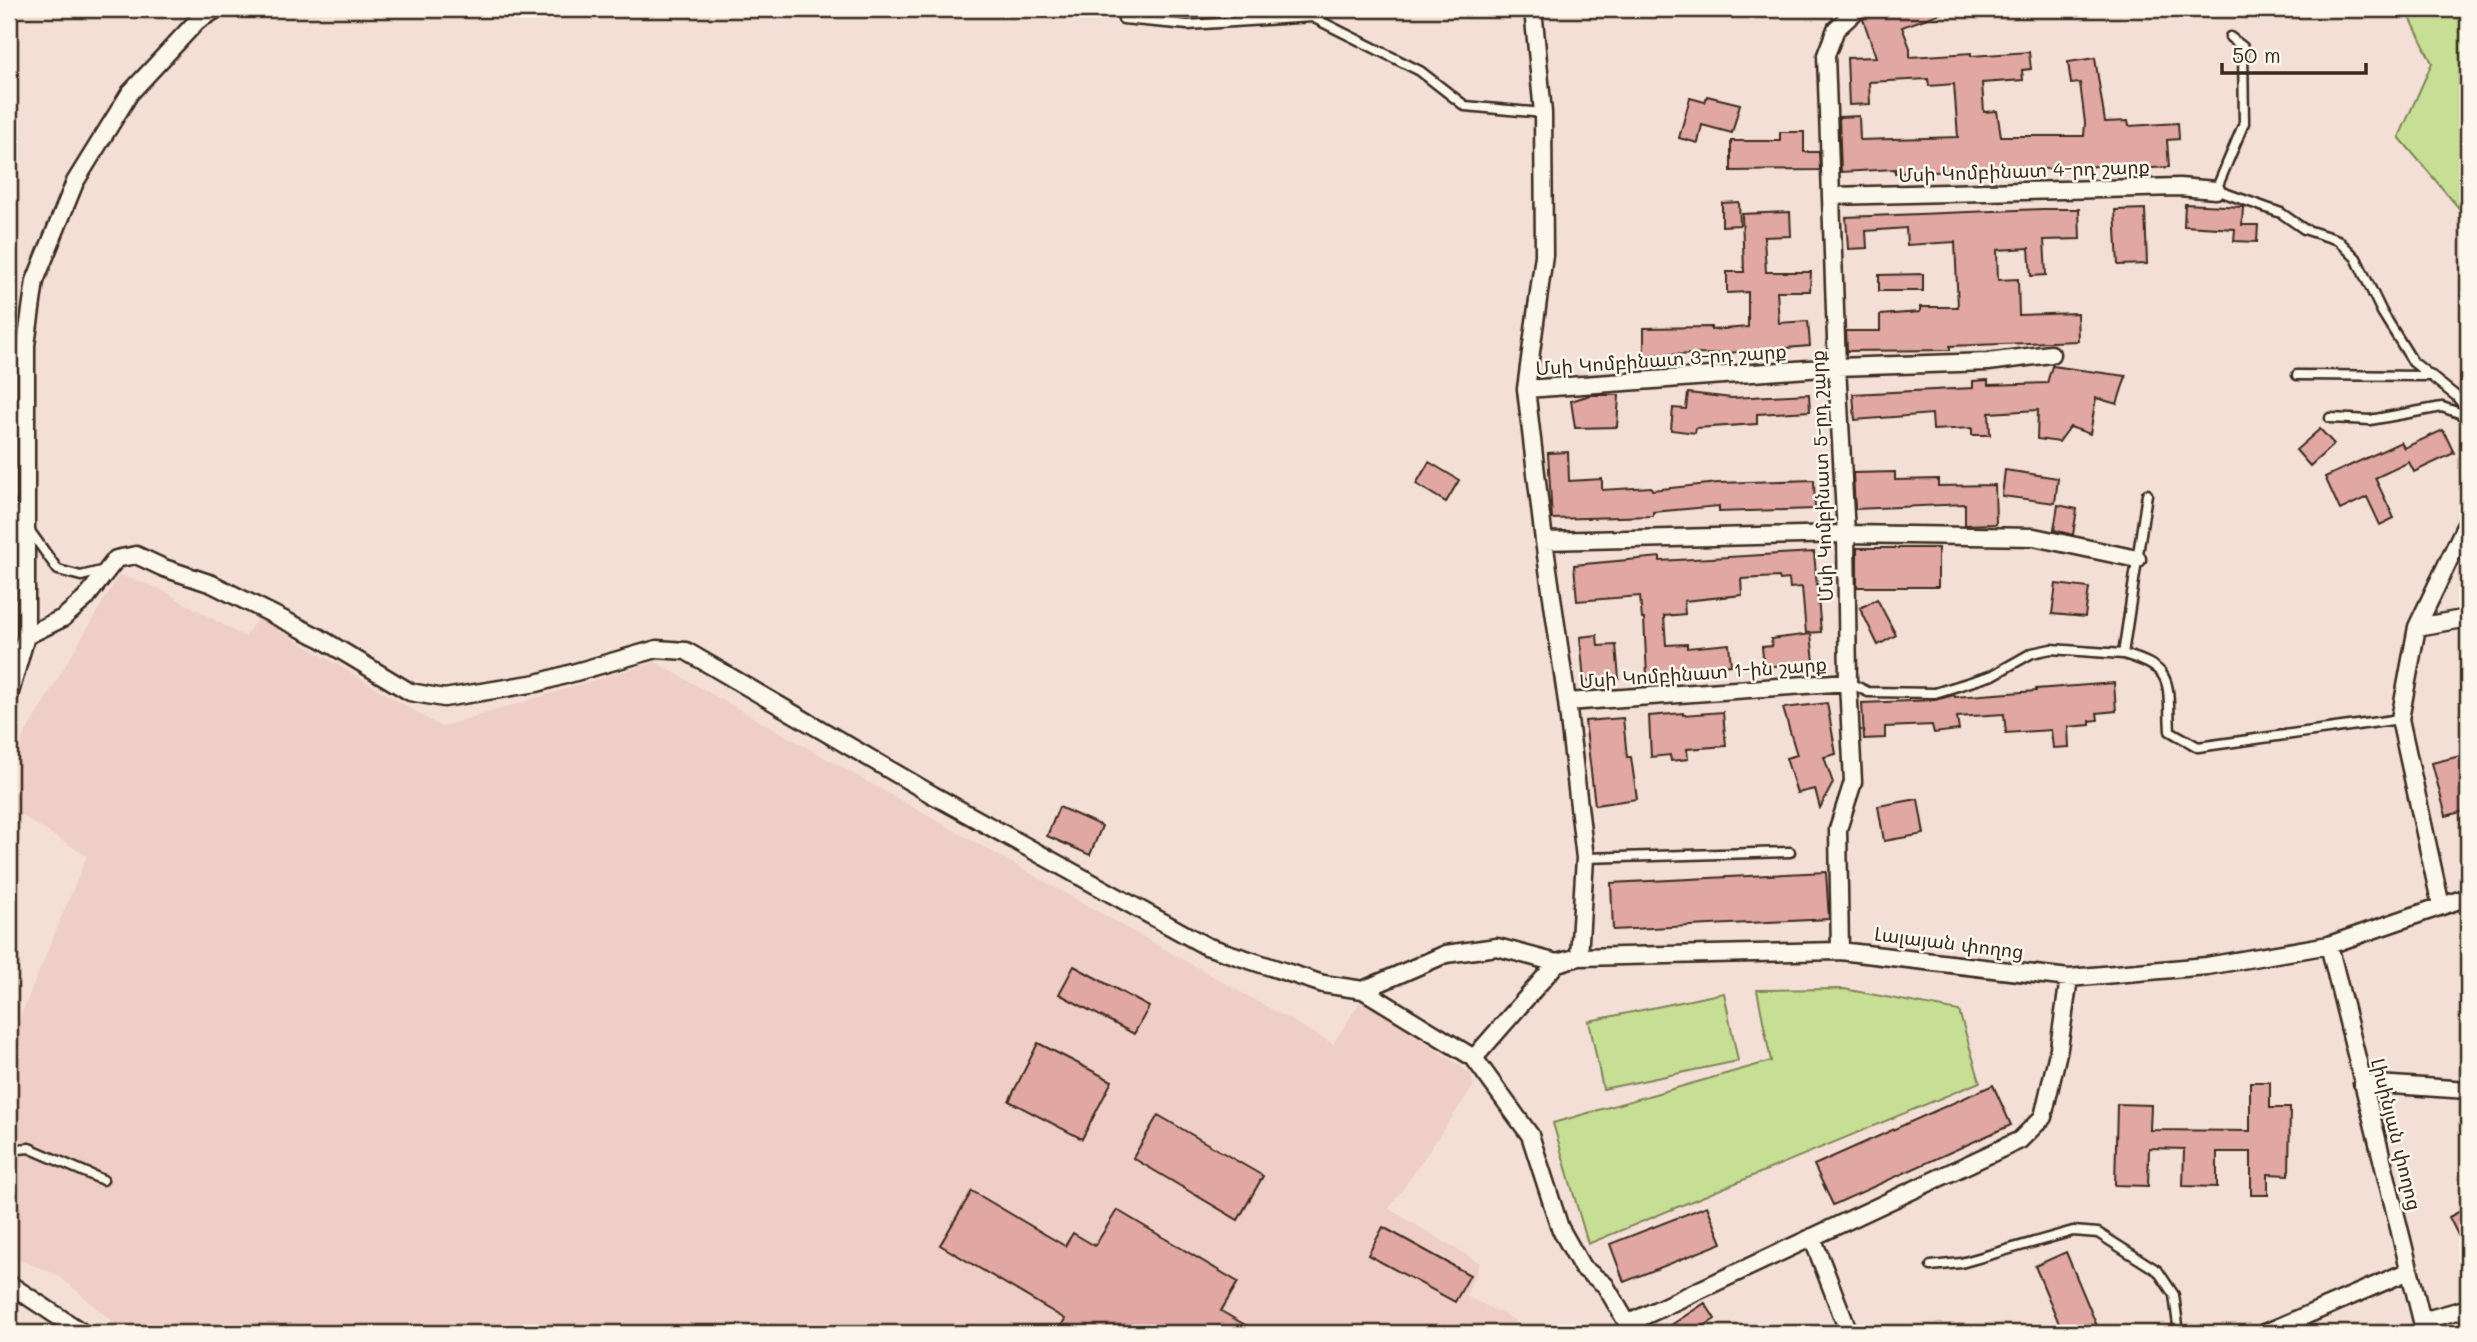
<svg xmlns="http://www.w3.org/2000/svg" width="2477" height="1342" viewBox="0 0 2477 1342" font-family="Mali,'Noto Sans Armenian',sans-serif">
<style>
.built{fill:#eecec6}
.green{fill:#c6df95;stroke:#80845a;stroke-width:2}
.building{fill:#e1a7a2;stroke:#3b2a1e;stroke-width:2}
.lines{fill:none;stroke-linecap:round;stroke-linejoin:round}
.lane-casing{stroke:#3b2a1e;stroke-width:13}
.street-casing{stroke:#3b2a1e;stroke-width:21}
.lane{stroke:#fbf7ec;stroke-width:8}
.street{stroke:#fbf7ec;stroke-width:16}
.labels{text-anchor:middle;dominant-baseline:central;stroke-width:5;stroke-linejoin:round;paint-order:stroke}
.street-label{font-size:19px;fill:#3b2a1e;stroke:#fbf7ec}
</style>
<rect width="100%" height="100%" fill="#f3dfd6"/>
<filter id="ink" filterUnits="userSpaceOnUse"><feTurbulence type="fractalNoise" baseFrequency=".0143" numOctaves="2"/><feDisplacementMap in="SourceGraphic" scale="14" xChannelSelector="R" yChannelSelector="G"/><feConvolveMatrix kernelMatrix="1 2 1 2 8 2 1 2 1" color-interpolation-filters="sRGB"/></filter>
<g filter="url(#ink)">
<path class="built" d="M 119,575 L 158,588 L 245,637 L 258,617 L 441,727 L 655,662 L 1333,1044 L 1362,999 L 1470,1073 L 1474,1085 L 1389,1209 L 1480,1263 L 1466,1296 L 1515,1320 L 1507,1333 L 126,1333 L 58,1275 L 9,1256 L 9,1215 L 16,1200 L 9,1196 L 9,1044 L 87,856 L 13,810 L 22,739 Z"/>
<path class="green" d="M 2406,9 L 2468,9 L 2468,219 L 2399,137 L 2432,63 Z
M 1844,989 L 1959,1011 L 1980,1082 L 1588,1244 L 1553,1123 L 1771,1061 L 1757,990 Z
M 1724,993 L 1738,1061 L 1603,1089 L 1589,1021 Z"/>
<path class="building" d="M 1878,9 L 1947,9 L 1947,11 L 1902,27 L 1910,48 L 1910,57 L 1971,53 L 1971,56 L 2029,52 L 2031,69 L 2022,70 L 2023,80 L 1982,83 L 1984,112 L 1997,111 L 2001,136 L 2084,136 L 2085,123 L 2080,83 L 2071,84 L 2068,62 L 2095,58 L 2105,122 L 2128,121 L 2129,126 L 2178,123 L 2179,139 L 2167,140 L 2169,167 L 2119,170 L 2119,164 L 2075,168 L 1895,173 L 1895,169 L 1841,172 L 1839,117 L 1859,116 L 1860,140 L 1958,137 L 1954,84 L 1929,86 L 1928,79 L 1869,82 L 1870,104 L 1849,105 L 1847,58 L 1876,57 L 1863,19 L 1868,12 Z
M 1707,96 L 1740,104 L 1732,133 L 1702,125 L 1698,143 L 1679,138 L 1690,98 L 1705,102 Z
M 1780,132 L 1804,132 L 1804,152 L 1819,152 L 1820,170 L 1731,171 L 1731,141 L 1780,141 Z
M 1739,202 L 1740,225 L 1722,226 L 1722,203 Z
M 2185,204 L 2243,207 L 2242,225 L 2258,225 L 2257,242 L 2234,241 L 2235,229 L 2184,226 Z
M 2042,209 L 2079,209 L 2080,239 L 2044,240 L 2046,275 L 2031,276 L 2029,248 L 1997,250 L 1998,280 L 2018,279 L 2019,315 L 2077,313 L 2078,341 L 1950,346 L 1950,350 L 1847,351 L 1846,331 L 1880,331 L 1880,315 L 1920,312 L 1920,307 L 1958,307 L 1955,242 L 1907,245 L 1906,228 L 1866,231 L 1867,248 L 1848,249 L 1846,217 Z
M 2145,209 L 2147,264 L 2118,265 L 2115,210 Z
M 1790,212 L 1791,236 L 1764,237 L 1766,272 L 1811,272 L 1810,291 L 1777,291 L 1779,323 L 1808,321 L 1810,346 L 1715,354 L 1644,355 L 1644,328 L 1711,327 L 1711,330 L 1748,327 L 1748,292 L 1727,293 L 1727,272 L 1744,272 L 1742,214 Z
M 1923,274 L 1923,291 L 1879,291 L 1879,275 Z
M 2052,366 L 2126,376 L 2117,404 L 2096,398 L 2090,434 L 2070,427 L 2059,442 L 2037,439 L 2038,410 L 1989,413 L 1990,435 L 1972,435 L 1972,428 L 1933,430 L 1932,414 L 1855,420 L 1853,394 L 1973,388 L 1973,381 L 1988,380 L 1988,385 L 2047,383 Z
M 1688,393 L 1732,398 L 1809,394 L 1810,411 L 1757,414 L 1757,424 L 1696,428 L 1695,433 L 1671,430 L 1673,408 L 1686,409 Z
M 1590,395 L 1619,395 L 1617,427 L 1575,428 L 1571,401 Z
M 2320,429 L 2334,444 L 2310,466 L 2296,450 Z
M 2443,430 L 2454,453 L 2414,472 L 2409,462 L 2375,478 L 2394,518 L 2380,525 L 2367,497 L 2340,510 L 2325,477 L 2401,442 L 2404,448 Z
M 1568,452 L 1569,481 L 1602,479 L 1602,490 L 1651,487 L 1652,490 L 1718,483 L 1814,480 L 1815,509 L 1719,512 L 1719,506 L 1653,512 L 1653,516 L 1552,519 L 1548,453 Z
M 1429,462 L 1459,480 L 1446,502 L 1416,484 Z
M 2005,470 L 2058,478 L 2055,503 L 2002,496 Z
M 1895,472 L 1895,480 L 1938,479 L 1938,486 L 1995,485 L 1996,524 L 1965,525 L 1965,504 L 1855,509 L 1853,473 Z
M 2058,505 L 2077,509 L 2073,535 L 2054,530 Z
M 1857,548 L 1938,548 L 1938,587 L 1857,587 Z
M 1814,552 L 1821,632 L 1806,633 L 1802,587 L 1790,588 L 1789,579 L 1780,580 L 1779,577 L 1741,579 L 1742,595 L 1684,601 L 1685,614 L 1664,616 L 1666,645 L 1687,644 L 1687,648 L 1729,644 L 1731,665 L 1688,669 L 1688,673 L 1647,675 L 1644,619 L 1642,619 L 1640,596 L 1577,601 L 1574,565 L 1660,557 L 1660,561 Z
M 2056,584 L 2089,588 L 2085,617 L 2052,614 Z
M 1877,599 L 1896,635 L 1878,645 L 1860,608 Z
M 1811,634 L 1814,662 L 1764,667 L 1762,647 L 1772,646 L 1771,639 Z
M 1597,635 L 1598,646 L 1616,645 L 1619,678 L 1584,681 L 1580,637 Z
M 2114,683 L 2116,711 L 2097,713 L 2098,720 L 2090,721 L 2090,725 L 2068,727 L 2069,747 L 2053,748 L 2051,730 L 2006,733 L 2004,714 L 1957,717 L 1959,730 L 1934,733 L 1932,725 L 1885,727 L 1885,738 L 1864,739 L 1862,703 L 1935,700 L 1954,695 L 1955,697 L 2036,691 L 2036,689 Z
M 1827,703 L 1836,754 L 1824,757 L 1833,783 L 1820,808 L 1815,789 L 1797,793 L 1786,758 L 1797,755 L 1783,708 Z
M 1723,712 L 1726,746 L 1687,749 L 1688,759 L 1671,761 L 1670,755 L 1651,757 L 1649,716 L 1683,713 L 1683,715 Z
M 1623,718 L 1627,757 L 1631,757 L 1637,799 L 1595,805 L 1585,721 Z
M 2468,754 L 2468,810 L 2446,816 L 2432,763 Z
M 1918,799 L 1924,834 L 1884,841 L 1878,806 Z
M 1059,807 L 1102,826 L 1090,855 L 1047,836 Z
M 1826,872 L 1829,919 L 1613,930 L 1611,883 Z
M 1074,966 L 1149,1007 L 1134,1034 L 1059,994 Z
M 1038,1043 L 1112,1081 L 1082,1139 L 1009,1101 Z
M 2250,1082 L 2270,1082 L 2270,1108 L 2290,1108 L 2289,1175 L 2268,1174 L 2268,1195 L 2251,1195 L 2251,1152 L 2217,1152 L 2217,1187 L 2183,1186 L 2184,1149 L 2149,1148 L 2148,1186 L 2115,1185 L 2117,1104 L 2151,1105 L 2150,1130 L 2250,1131 Z
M 1993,1085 L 2011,1125 L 1833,1205 L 1814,1165 Z
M 1158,1115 L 1263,1176 L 1238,1220 L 1133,1158 Z
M 972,1191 L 1065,1246 L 1073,1233 L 1095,1246 L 1117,1210 L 1238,1282 L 1221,1311 L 1259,1333 L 1057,1333 L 1065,1319 L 940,1245 Z
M 1707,1206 L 1722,1243 L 1624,1282 L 1610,1244 Z
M 2468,1207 L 2468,1255 L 2449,1217 Z
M 1383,1227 L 1470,1275 L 1455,1302 L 1368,1255 Z
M 2066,1252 L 2100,1333 L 2063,1333 L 2035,1266 Z
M 1705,1303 L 1715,1319 L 1693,1333 L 1659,1333 Z"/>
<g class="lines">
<g class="lane-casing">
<path id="lane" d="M 1123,19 L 1188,25 L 1312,17 L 1420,71 L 1465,106 L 1543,113
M 2230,37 L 2243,47 L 2244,123 L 2216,190 L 2281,213 L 2304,229 L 2338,240 L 2356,258 L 2382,312 L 2413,362 L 2456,396 L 2468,411
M 2297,375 L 2432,376
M 2330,418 L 2370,420 L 2442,407 L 2468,416
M 2147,494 L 2123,654 C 2176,669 2167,682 2170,731 L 2198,747 L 2400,719
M 9,502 L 58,570 L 81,576 L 105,570
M 1848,682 L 1868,692 L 1935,693 L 1993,675 L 2032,653 L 2051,649 L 2123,654
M 1585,858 L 1790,852
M 9,1150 L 29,1148 L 103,1180
M 1931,1266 L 1961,1263 L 2073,1231 L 2098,1233 L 2158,1271 L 2174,1295 L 2179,1333"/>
</g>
<g class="street-casing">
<path id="street" d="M 1533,9 L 1543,113 L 1544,255 L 1526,389 L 1544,541 L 1567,702 L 1585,858 L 1579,957
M 1832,196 L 2179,187 L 2216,190
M 1526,389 L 1837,367 L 1988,362 L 2051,354
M 1544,541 L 1846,534 L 2034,537 L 2137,559
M 2417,627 L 2468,618
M 26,636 L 63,618 L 85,599 L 116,559 L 136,555 L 164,568 L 212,584 L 320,638 L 410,692 L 444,698 L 537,683 L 657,649 L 686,651 L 933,795 L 1206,946 L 1323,984 L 1363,990 L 1474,1058 L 1530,1135 L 1560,1228 L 1582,1267 L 1605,1285 L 1633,1333
M 9,696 L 26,636 L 26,345 L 35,281 L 75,182 L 130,93 L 197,21 L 217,9
M 1567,702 L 1848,682
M 2441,906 L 2400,719 L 2417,627 L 2468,520
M 2329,945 L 2425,1333
M 1840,951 L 1838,829 L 1853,782 L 1848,682 L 1846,534 L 1837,367 L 1826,55 L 1836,29 L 1858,9
M 1363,990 L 1446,954 L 1497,947 L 1557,963
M 1474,1058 L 1557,963 L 1579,957 L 1840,951 L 2069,978 L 2207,966 L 2329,945 L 2468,897
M 2362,1083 L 2468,1090
M 1812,1237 L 1849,1333
M 9,1284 L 83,1333
M 2422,1321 L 2468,1308
M 1629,1323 L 2020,1140 L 2043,1117 L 2059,1048 L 2069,978
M 2265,1333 L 2409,1271"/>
</g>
<use href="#lane" class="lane"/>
<use href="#street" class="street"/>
</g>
</g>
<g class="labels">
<g class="street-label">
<text transform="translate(2024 170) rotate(-2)">Մսի Կոմբինատ 4-րդ շարք</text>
<text transform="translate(1661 359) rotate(-4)">Մսի Կոմբինատ 3-րդ շարք</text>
<text transform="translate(1821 476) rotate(-92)">Մսի Կոմբինատ 5-րդ շարք</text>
<text transform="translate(1703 672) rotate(-4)">Մսի Կոմբինատ 1-ին շարք</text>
<text transform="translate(1949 942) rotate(7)">Լալայան փողոց</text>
<text transform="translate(2397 1134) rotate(76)">Լիսինյան փողոց</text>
</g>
</g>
<rect width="2477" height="1342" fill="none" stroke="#fbf7ec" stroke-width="35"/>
<rect x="18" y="18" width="2442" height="1307" fill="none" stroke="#3b2a1e" stroke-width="2.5" filter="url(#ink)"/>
<path d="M2222 63v10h144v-10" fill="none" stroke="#3b2a1e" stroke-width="3.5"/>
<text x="2232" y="63" font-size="21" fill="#3b2a1e" stroke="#fbf7ec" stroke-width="5" paint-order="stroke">50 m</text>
</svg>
